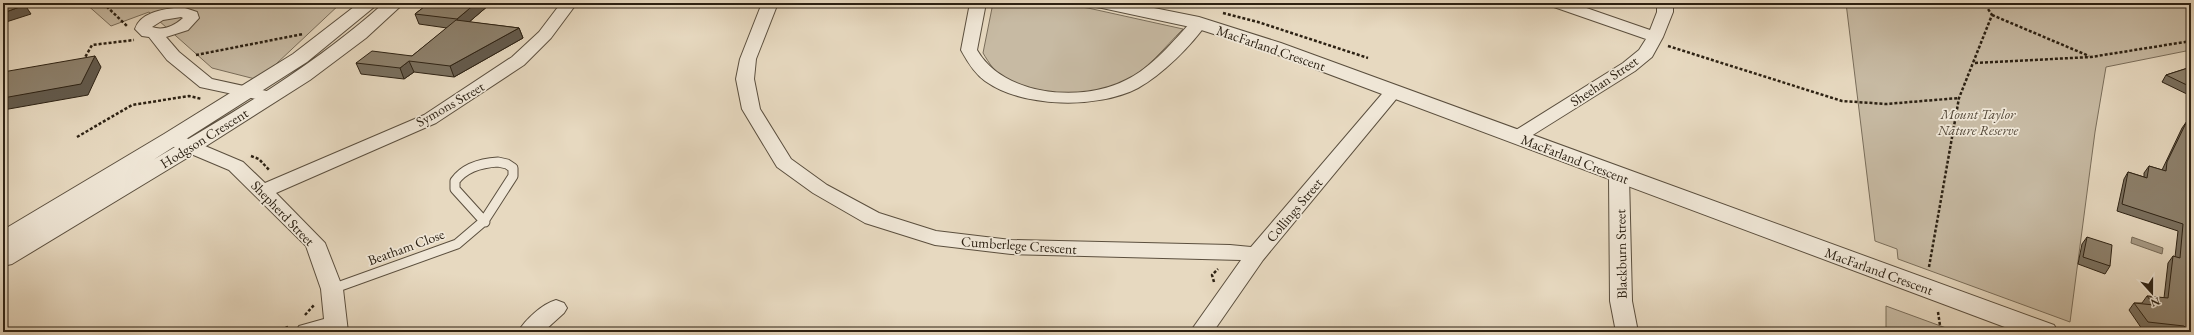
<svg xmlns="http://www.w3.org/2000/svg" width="2194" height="335" viewBox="0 0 2194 335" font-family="'EB Garamond',serif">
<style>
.green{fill:#c7baa3;stroke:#7a6e5b}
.water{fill:#a79a85;stroke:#766a57}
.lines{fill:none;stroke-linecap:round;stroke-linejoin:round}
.service-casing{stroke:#5b4f3e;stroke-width:11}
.minor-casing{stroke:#5b4f3e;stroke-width:2}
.tertiary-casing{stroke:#5b4f3e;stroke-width:2}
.path{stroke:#2c2113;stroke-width:2.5;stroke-dasharray:3 2;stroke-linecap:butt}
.service{stroke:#efe6d6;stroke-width:9}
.minor{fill:#efe6d6;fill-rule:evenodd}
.tertiary{fill:#efe6d6;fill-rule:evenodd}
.wall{fill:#796f5e;stroke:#2c2113}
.shaded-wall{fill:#635a4c;stroke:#2c2113}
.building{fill:#8d816d;stroke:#2c2113}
.labels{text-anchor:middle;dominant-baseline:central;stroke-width:3.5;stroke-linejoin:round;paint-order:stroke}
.street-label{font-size:14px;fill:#2c2113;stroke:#efe6d6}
.park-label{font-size:14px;font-style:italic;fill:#534737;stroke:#efe6d6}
</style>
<rect width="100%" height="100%" fill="#e7d9c0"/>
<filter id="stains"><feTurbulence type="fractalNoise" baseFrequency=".005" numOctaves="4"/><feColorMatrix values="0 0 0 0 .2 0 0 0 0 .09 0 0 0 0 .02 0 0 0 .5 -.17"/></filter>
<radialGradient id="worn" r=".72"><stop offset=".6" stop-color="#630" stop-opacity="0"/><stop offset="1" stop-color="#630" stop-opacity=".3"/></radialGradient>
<path class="green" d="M 85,3 L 341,3 L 259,80 L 212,68 L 149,12 L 111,26 Z
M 993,3 L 1051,3 L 1088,8 L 1183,29 C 1164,48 1147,70 1124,82 C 1090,100 1038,96 1005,78 C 995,73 989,63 983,53 Z
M 1846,3 L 2191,3 L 2191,50 L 2106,67 L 2095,132 L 2070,322 L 1898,259 L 1897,249 L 1875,241 Z
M 1886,306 L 1957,332 L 1886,332 Z"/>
<path class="water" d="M 2132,237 L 2163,248 L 2162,254 L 2131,243 Z"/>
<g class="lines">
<g class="service-casing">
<path id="service" d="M 498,162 L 507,164 L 513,168 L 513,176 L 484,221 L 455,189 L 455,181 C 465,167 481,163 498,162 Z
M 484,221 L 485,222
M 332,289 L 457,244 L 484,221"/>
</g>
<g class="minor-casing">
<path id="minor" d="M 561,3 L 577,3 L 551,38 L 524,65 L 436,123 L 276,193 L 325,243 L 343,289 L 348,332 L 296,332 L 299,326 L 324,319 L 321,289 L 306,246 L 229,170 L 165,143 L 163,139 L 165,135 L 172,133 L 179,135 L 243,162 L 265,183 L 424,115 L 512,57 L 539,32 Z
M 762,3 L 778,3 L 756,59 L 754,79 L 760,109 L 791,159 L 827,185 L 879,213 L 936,231 L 1011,240 L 1230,245 L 1251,247 L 1387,88 L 1399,88 L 1402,92 L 1263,260 L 1213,332 L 1190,332 L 1241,260 L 1011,254 L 935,245 L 865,223 L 813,193 L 777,167 L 742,109 L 736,79 L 740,59 Z
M 970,3 L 986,3 L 977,50 C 1003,96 1082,103 1126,80 C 1153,67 1173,41 1193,20 L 1205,20 L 1207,23 C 1192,45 1162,75 1138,88 C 1098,109 1023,108 985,81 C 974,73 967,61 961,50 Z
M 1549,3 L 1572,3 L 1650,30 L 1657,12 L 1657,3 L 1673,3 L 1673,12 L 1663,37 L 1652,57 L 1635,71 L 1523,141 L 1517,143 L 1511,141 L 1508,137 L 1511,133 L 1623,63 L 1639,50 L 1646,39 L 1551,6 Z
M 182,7 L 197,12 L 199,18 L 188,30 L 166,37 L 179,52 L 212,79 L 276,93 L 279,97 L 276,101 L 270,102 L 200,87 L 167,60 L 149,37 L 142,36 L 135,29 C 141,11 166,9 182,7 ZM 181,17 L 183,18 C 174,26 163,31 152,27 L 163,20 Z
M 1619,170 L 1626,172 L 1629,176 L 1632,301 L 1638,332 L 1616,332 L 1610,301 L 1609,176 L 1612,172 Z
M 556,300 L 564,303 L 567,308 L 564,313 L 543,332 L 518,332 C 525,320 542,304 556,300 Z"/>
</g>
<g class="tertiary-casing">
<path id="tertiary" d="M 359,3 L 379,3 L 307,62 L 153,160 C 233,113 315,65 384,3 L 404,3 L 366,38 L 310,80 L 192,155 L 12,264 L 3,266 L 3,230 L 164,134 L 293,54 Z
M 1093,3 L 1129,3 L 1199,17 L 1281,43 L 2054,325 L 2058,332 L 2018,332 L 1267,51 L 1195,28 L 1102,8 L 1096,7 Z"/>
</g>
<path class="path" d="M 103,3 L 127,26
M 1223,13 L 1258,22 L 1368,58
M 1992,15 L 2089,56
M 1668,46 L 1842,101 L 1886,104 L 1959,98
M 196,55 L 303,34
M 83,61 L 92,45 L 134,40
M 1975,63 L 2091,57 L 2191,41
M 77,137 L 132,105 L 189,96 L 202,99
M 251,156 L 259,159 L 270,171
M 1929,267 L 1959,98 L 1992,15 L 1984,3
M 1214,282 L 1212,275 L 1218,269
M 1938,312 L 1941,332
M 305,315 L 314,305
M 276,332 L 288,327"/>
<use href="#service" class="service"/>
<use href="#minor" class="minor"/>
<use href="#tertiary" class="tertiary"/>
</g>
<path class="wall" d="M 429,3 L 488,3 L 489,5 L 469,22 L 519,28 L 523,38 L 454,77 L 414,72 L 404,79 L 361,74 L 356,63 L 412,56 L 447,28 L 419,24 L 415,14 Z
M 2191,67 L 2191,96 L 2162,82 L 2166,75 Z
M 2191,119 L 2191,332 L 2170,332 L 2142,329 L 2129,310 L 2134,303 L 2142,303 L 2147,296 L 2164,298 L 2168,263 L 2173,256 L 2175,257 L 2178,231 L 2117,211 L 2124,179 L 2128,172 L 2144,177 L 2144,173 L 2149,166 L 2162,170 L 2182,128 L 2187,121 Z
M 2087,237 L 2110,266 L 2105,274 L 2078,264 L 2082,244 Z"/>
<path class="shaded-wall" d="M 476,3 L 488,3 L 489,5 L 461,29 L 457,19 Z
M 25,5 L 31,14 L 3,23 L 3,13 Z
M 519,28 L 523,38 L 454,77 L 450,66 Z
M 95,56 L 101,67 L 88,95 L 3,110 L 3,98 Z
M 409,61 L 414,72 L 404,79 L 400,68 Z"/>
<path class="building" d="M 3,3 L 23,3 L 25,5 L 3,13 Z
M 429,3 L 476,3 L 457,19 L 415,14 Z
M 456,20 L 519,28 L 450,66 L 409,61 L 400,68 L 356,63 L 372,51 L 412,56 Z
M 95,56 L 81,84 L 3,98 L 3,72 Z
M 2191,67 L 2191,87 L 2166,75 Z
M 2191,119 L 2191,331 L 2189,331 L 2184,326 L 2148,322 L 2134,303 L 2154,305 L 2147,296 L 2168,298 L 2173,256 L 2180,258 L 2183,224 L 2122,204 L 2128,172 L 2147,178 L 2149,166 L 2166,171 L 2167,162 L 2187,121 Z
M 2087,237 L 2112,245 L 2110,266 L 2083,257 Z"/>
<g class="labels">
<g class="street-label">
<text transform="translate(1271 48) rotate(19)">MacFarland Crescent</text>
<text transform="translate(1604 81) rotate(-34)">Sheehan Street</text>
<text transform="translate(450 104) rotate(-30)">Symons Street</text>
<text transform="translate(204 138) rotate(-32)">Hodgson Crescent</text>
<text transform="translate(1575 159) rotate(21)">MacFarland Crescent</text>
<text transform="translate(1294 210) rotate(-50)">Collings Street</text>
<text transform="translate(283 213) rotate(46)">Shepherd Street</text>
<text transform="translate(1019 245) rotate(4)">Cumberlege Crescent</text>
<text transform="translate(406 247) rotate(-20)">Beatham Close</text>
<text transform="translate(1621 254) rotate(-91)">Blackburn Street</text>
<text transform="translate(1879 271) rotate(20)">MacFarland Crescent</text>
</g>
<g class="park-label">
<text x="1978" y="114">Mount Taylor<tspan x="1978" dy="16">Nature Reserve</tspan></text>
</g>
</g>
<rect width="2194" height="335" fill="none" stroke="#e7d9c0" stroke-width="16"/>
<rect x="4" y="4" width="2186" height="327" fill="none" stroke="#2c2113" stroke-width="2"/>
<rect x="8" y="8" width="2178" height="319" fill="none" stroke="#2c2113"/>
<g transform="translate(2152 293) rotate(159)" stroke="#efe6d6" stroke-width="3" paint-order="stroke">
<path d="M0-3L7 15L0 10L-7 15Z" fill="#2c2113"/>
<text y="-6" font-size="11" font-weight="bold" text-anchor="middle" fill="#2c2113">N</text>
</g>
<rect width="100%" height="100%" filter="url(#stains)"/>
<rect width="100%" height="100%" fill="url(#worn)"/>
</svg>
